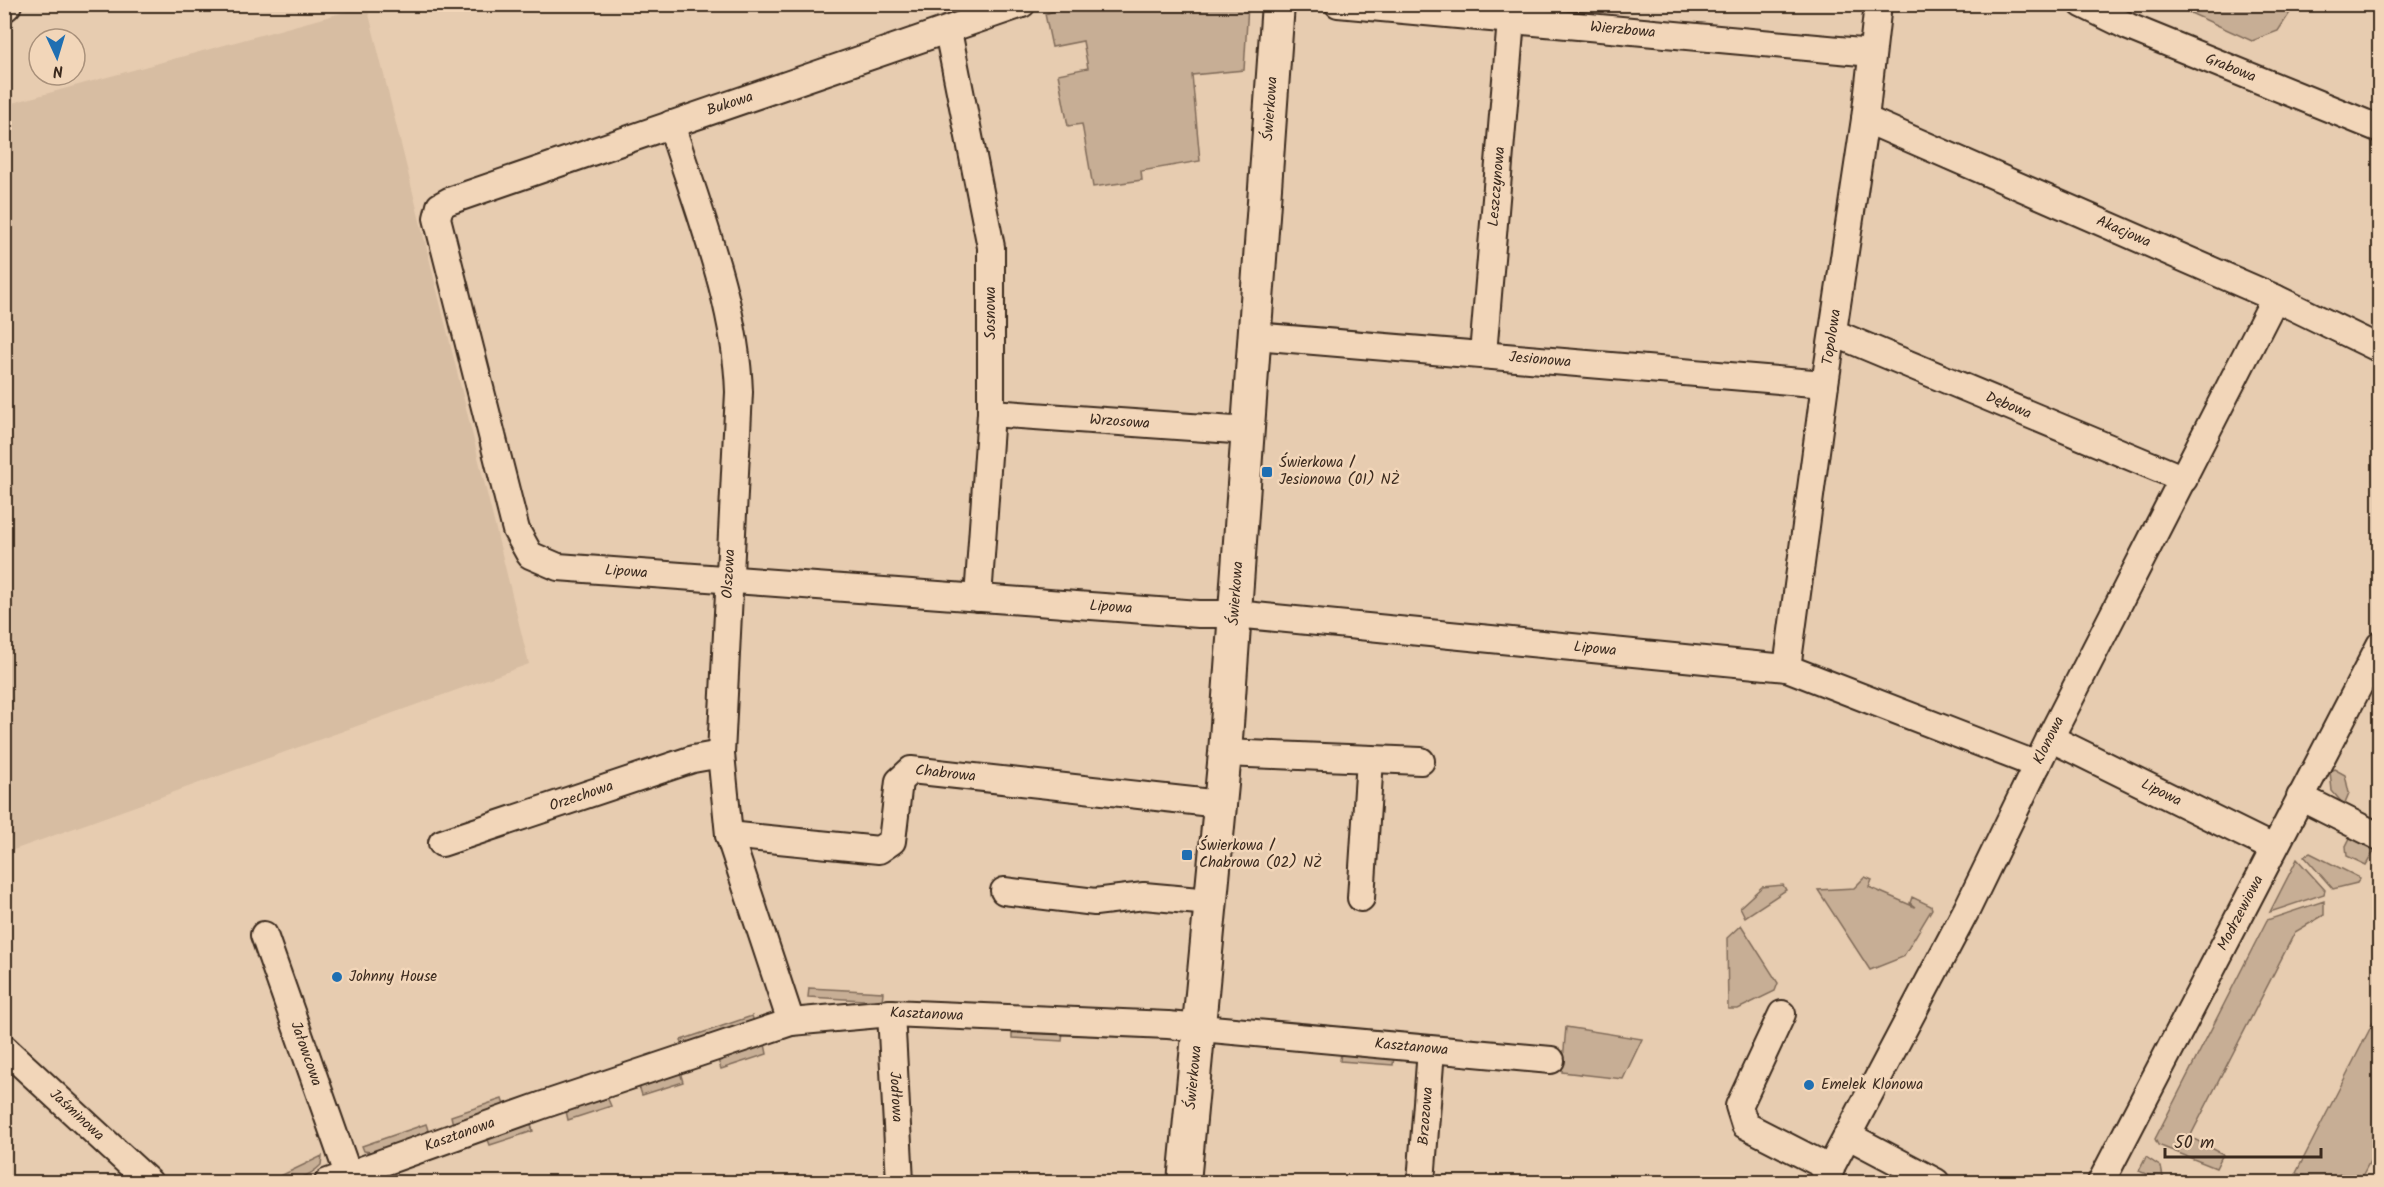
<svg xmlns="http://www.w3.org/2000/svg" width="2384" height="1187" viewBox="0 0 2384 1187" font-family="Kalam,sans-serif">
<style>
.built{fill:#d7bda2}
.green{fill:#c7ae95;stroke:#816c5a;stroke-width:1.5}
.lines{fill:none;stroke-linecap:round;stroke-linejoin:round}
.minor-casing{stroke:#3b2a1e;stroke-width:30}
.tertiary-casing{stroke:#3b2a1e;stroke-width:36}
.minor{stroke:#f2d6b9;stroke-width:26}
.tertiary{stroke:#f2d6b9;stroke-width:32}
.poi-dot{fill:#1f6fb2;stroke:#f2d6b9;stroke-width:2}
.labels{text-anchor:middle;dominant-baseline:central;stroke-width:5;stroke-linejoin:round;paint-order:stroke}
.street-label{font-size:15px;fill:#3b2a1e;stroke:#f2d6b9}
.poi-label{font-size:15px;fill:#3b2a1e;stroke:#f2d6b9;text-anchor:start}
</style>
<rect width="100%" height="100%" fill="#e7ccb0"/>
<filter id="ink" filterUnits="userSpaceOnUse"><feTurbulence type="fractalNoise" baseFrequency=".0167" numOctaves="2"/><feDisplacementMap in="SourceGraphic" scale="12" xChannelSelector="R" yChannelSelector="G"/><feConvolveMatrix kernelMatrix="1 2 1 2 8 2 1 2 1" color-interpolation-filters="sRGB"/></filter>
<g filter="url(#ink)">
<path class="built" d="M 367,6 L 529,664 L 5,853 L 5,105 Z"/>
<path class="green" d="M 1071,5 L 1182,5 L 1184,12 L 1195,10 L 1195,5 L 1248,5 L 1244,70 L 1192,75 L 1200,161 L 1141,171 L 1142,180 L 1093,187 L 1082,124 L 1068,126 L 1058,74 L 1088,68 L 1083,41 L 1052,47 L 1045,14 Z
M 2293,5 L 2293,8 L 2278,31 L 2252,41 L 2173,5 Z
M 2334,769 L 2345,775 L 2349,793 L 2344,805 L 2332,791 L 2330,771 Z
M 2351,836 L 2376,848 L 2366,865 L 2347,856 L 2346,846 Z
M 2310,853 L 2360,878 L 2357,883 L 2333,889 L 2304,856 Z
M 2297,859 L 2325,890 L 2324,894 L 2270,912 Z
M 1865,877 L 1872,880 L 1869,887 L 1915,907 L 1910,903 L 1912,897 L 1931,906 L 1932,909 L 1903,957 L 1870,970 L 1818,890 L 1854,888 Z
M 1783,885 L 1786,890 L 1745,917 L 1740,907 L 1762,887 Z
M 2324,901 L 2324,915 L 2295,932 L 2190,1137 L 2223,1154 L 2216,1168 L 2158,1145 L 2155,1139 L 2267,920 Z
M 1741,925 L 1778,983 L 1775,991 L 1738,1009 L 1728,1009 L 1727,938 Z
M 809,988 L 883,992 L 882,1001 L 808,997 Z
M 752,1016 L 755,1024 L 684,1048 L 681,1040 Z
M 2375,1019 L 2380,1022 L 2379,1144 L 2361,1178 L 2340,1174 L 2327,1180 L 2313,1179 L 2296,1173 Z
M 1566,1027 L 1642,1039 L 1623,1079 L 1562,1072 Z
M 1012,1028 L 1063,1031 L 1062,1041 L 1012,1038 Z
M 765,1044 L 767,1054 L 721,1069 L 718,1060 Z
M 1341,1052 L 1394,1057 L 1393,1065 L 1340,1061 Z
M 680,1072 L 683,1082 L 642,1095 L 639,1086 Z
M 607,1097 L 611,1106 L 568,1120 L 566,1111 Z
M 502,1099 L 505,1108 L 453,1125 L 451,1116 Z
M 530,1122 L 533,1131 L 490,1145 L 487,1137 Z
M 426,1124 L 429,1133 L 371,1152 L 364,1151 L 362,1146 Z
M 322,1156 L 321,1165 C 307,1179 287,1183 268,1182 Z
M 2146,1157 L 2161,1167 L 2164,1182 L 2139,1171 Z"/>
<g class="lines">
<g class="minor-casing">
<g id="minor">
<path id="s1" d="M 1022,4 L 449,201 L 440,206 L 437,218 L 516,530 L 530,555 L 558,567 L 1199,614 L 1235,614 L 1787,668 L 2037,765"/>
<path id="s2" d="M 1338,4 L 1872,53"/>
<path id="s3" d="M 2082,4 L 2129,27 L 2380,129"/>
<path d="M 948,31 L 991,247 L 991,413 L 978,598"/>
<path id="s4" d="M 1865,119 L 2275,298 L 2380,349"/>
<path d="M 671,124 C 698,210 736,302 739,392 L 721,754 L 729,835 L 791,1022"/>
<path id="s5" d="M 1834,333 L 2184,479"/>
<path id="s6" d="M 1255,336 L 1825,384"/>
<path id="s7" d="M 1483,354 L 1511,20"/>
<path id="s8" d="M 991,413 L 1248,431"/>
<path id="s9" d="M 1787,668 L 1825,384 L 1865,119 L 1878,4"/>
<path id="s10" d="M 2050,738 L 2273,848"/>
<path d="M 1225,753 L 1421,761"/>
<path d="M 2300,797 L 2380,837"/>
<path id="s11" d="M 729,835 L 879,850 L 892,841 L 899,781 L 911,770 L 1220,804"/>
<path id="s12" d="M 442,843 L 693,759 L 721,754"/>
<path d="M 1004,891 L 1095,902 L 1144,896 L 1210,902"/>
<path d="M 1361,898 L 1370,759"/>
<path id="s13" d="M 264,935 L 348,1174"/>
<path id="s14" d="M 891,1013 L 900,1182"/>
<path d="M 1782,1014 L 1739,1106 L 1745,1125 L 1831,1169"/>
<path id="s15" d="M 4,1048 L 149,1182"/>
<path d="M 1847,1135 L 1936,1182"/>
<path id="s16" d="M 328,1182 L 543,1105 L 791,1022 L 891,1013 L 1168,1025 L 1551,1060"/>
<path id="s17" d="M 1421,1182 L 1431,1050"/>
<path id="s18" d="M 1823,1182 L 1967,909 L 2050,738 L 2275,298"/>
<path id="s19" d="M 2101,1182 L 2380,645"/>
</g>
</g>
<g class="tertiary-casing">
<g id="tertiary">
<path d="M 4,5 L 5,4"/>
<path id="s20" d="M 1184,1182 L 1225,753 L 1278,4"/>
</g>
</g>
<use href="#minor" class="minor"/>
<use href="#tertiary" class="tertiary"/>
</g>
</g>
<g class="poi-dot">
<rect x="1261" y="466" width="12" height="12" rx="3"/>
<rect x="1181" y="849" width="12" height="12" rx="3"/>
<circle cx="337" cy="977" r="6"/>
<circle cx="1809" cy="1085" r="6"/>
</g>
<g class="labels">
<g class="street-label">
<text stroke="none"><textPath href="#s2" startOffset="286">Wierzbowa</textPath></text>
<text stroke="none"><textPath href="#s3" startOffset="162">Grabowa</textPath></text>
<text transform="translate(730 104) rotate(-18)">Bukowa</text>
<text stroke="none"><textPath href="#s20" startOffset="1077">Świerkowa</textPath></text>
<text stroke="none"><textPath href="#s7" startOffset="168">Leszczynowa</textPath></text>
<text stroke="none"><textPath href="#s4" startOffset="282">Akacjowa</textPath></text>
<text transform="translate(991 313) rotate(-90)">Sosnowa</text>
<text stroke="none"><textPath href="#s9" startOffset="334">Topolowa</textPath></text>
<text stroke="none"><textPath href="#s6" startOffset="286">Jesionowa</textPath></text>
<text stroke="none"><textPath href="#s5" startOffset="189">Dębowa</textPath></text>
<text stroke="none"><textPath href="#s8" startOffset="129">Wrzosowa</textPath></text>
<text stroke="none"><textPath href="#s1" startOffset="1078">Lipowa</textPath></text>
<text transform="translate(729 574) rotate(-87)">Olszowa</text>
<text stroke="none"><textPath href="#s20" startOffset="591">Świerkowa</textPath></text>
<text stroke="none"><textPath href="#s1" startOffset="1564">Lipowa</textPath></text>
<text stroke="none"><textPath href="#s1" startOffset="2050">Lipowa</textPath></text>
<text stroke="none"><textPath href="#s18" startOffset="496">Klonowa</textPath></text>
<text stroke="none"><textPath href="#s11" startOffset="278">Chabrowa</textPath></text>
<text stroke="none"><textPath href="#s10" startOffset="124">Lipowa</textPath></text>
<text stroke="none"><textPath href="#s12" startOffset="147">Orzechowa</textPath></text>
<text stroke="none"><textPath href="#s19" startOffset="303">Modrzewiowa</textPath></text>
<text stroke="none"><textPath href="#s16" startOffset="626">Kasztanowa</textPath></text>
<text stroke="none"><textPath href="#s16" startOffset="1112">Kasztanowa</textPath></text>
<text stroke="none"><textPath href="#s13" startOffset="126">Jałowcowa</textPath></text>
<text stroke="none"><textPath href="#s20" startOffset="105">Świerkowa</textPath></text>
<text stroke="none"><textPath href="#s14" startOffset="84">Jodłowa</textPath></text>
<text stroke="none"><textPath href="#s15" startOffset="99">Jaśminowa</textPath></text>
<text stroke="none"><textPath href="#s17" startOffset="66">Brzozowa</textPath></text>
<text stroke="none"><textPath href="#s16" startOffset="140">Kasztanowa</textPath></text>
</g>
<g class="poi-label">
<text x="1279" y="463">Świerkowa /<tspan x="1279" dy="17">Jesionowa (01) NŻ</tspan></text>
<text x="1199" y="846">Świerkowa /<tspan x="1199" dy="17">Chabrowa (02) NŻ</tspan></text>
<text x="349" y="977">Johnny House</text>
<text x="1821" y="1085">Emelek Klonowa</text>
</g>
</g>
<rect width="2384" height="1187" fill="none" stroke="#f2d6b9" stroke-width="24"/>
<rect x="12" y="12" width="2360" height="1163" fill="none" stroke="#3b2a1e" stroke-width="2" filter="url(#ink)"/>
<g transform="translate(57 57) rotate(176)"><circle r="28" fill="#f2d6b9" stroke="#a9917b" stroke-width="1.5"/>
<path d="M0-4.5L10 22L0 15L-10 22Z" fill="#1f6fb2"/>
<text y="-9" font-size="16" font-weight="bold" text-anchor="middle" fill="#3b2a1e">N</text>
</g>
<path d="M2165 1148v9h156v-9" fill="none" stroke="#3b2a1e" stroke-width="3"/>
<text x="2174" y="1148" font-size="18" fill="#3b2a1e" stroke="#f2d6b9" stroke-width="4.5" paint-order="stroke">50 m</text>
</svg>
